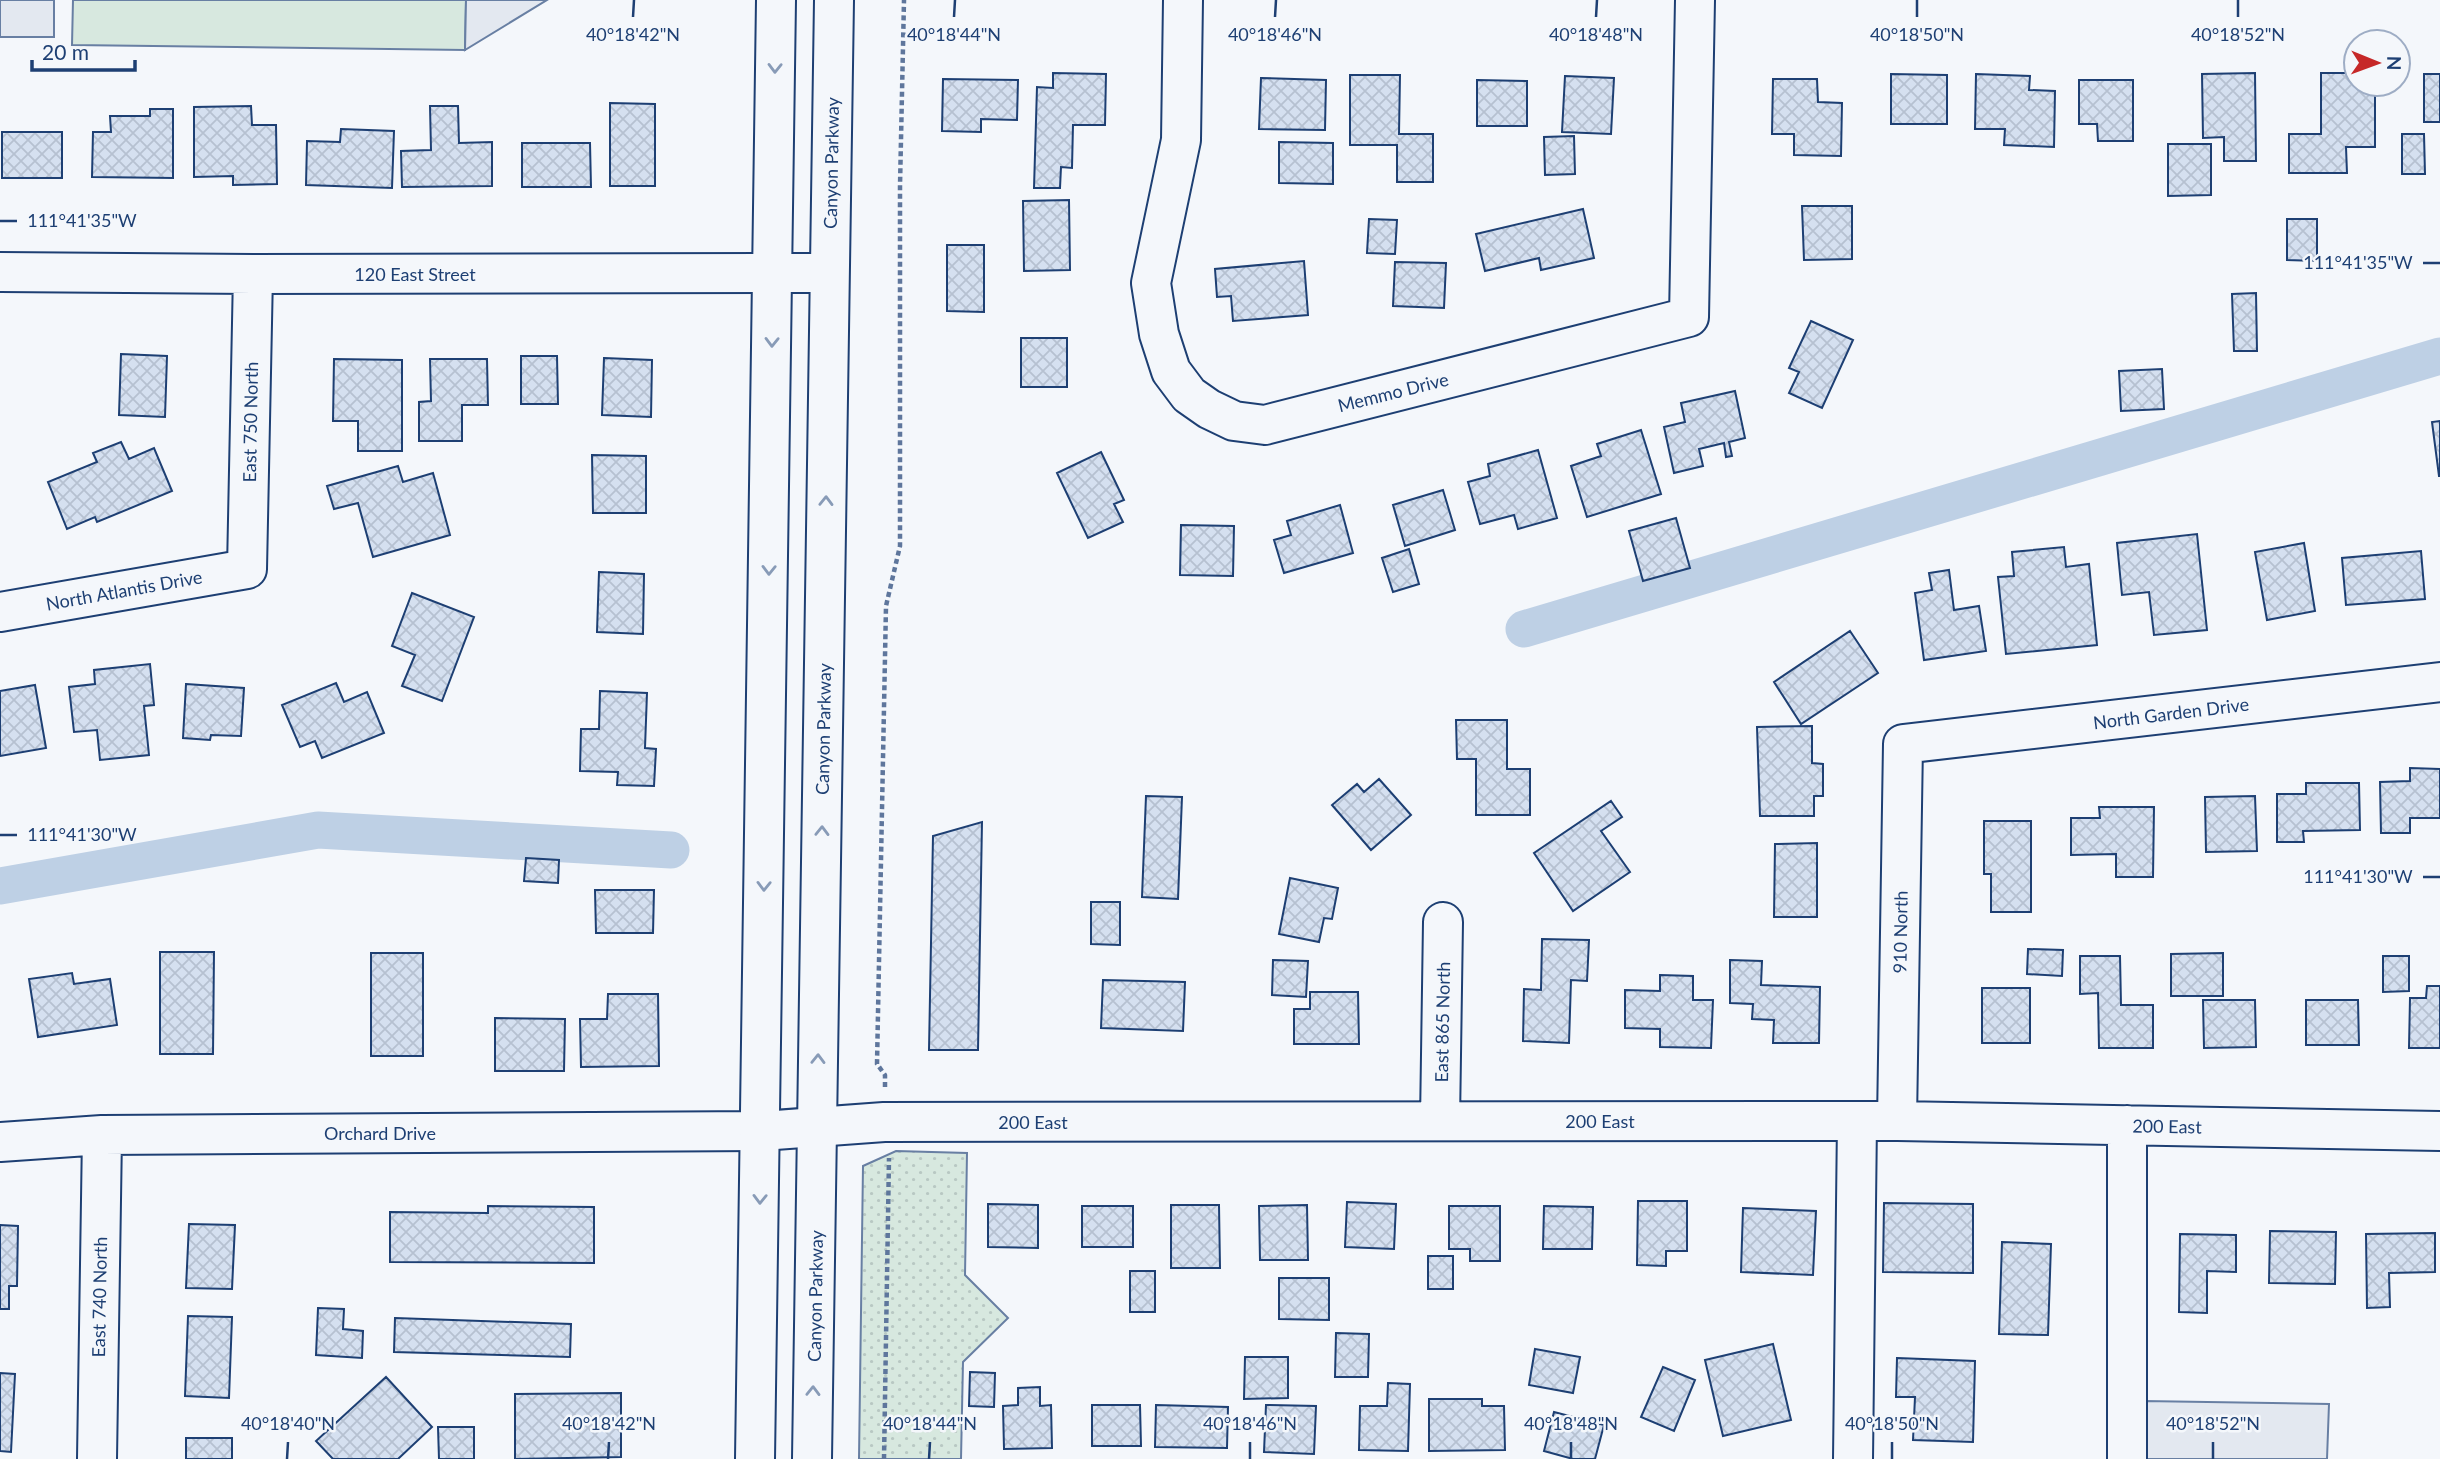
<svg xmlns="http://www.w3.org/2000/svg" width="2440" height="1459" viewBox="0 0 2440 1459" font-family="Lato,sans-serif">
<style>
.green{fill:url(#green-dots);stroke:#687fa3;stroke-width:2}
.pitch{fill:#d7e8df;stroke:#687fa3;stroke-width:2}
.parking{fill:#e3e8f0;stroke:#687fa3;stroke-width:2}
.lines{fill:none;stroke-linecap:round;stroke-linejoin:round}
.canal{stroke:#bed0e5;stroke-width:37}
.building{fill:url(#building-cross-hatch);stroke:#1d3f73;stroke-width:2}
.minor-casing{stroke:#1d3f73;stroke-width:42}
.highway-casing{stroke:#1d3f73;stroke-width:42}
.path{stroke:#5e769c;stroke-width:4.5;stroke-dasharray:5 3.5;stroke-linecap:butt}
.minor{stroke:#f4f7fb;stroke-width:38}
.highway{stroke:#f4f7fb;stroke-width:38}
.oneway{stroke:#889bb7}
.ticks{fill:none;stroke:#1d3f73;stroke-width:2.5}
.labels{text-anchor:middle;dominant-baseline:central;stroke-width:5;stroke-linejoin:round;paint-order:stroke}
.street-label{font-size:18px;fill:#1d3f73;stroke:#f4f7fb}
.ticks-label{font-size:18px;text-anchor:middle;fill:#1d3f73;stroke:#f4f7fb;stroke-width:5;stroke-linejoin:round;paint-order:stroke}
</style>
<defs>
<pattern id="green-dots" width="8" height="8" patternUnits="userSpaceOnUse" patternTransform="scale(1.75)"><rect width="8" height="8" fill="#d7e8df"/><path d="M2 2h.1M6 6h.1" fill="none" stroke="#b8c8c3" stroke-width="1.8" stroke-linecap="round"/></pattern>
<pattern id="building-cross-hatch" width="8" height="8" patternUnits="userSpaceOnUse" patternTransform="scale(1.75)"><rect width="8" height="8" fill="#d5e0f0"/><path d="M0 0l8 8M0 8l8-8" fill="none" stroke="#b6c1d1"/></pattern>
</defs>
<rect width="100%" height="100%" fill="#f4f7fb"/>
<path class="green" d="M 896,1151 L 967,1153 L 965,1275 L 1008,1318 L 963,1362 L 961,1459 L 859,1459 L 863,1166 Z"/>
<path class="pitch" d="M 73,0 L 466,0 L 465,50 L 72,45 Z"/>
<path class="parking" d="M 0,0 L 54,0 L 54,37 L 0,37 Z
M 466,0 L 547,0 L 465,50 Z
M 2143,1401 L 2329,1404 L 2327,1459 L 2143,1459 Z"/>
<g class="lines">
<path class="canal" d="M 1524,629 L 2440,356
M 0,886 L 318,830 L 671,850"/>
</g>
<path class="building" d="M 1053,73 L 1106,74 L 1105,125 L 1073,125 L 1072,168 L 1061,167 L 1060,188 L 1034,188 L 1037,87 L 1053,88 Z
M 2255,73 L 2256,161 L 2224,161 L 2224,137 L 2203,138 L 2202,74 Z
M 2321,73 L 2354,73 L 2356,84 L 2375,84 L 2375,147 L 2346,147 L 2347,173 L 2289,173 L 2289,134 L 2321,134 Z
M 1891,74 L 1947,75 L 1947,124 L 1891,124 Z
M 1976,74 L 2030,76 L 2029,90 L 2055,91 L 2054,147 L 2004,145 L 2005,129 L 1975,129 Z
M 2424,74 L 2440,74 L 2440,122 L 2424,122 Z
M 1350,75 L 1400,75 L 1399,134 L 1433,134 L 1433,182 L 1397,182 L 1397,145 L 1350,145 Z
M 1565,76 L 1614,78 L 1611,134 L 1562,132 Z
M 1261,78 L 1326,80 L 1325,130 L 1259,129 Z
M 943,79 L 1018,80 L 1017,120 L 981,119 L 981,132 L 942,131 Z
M 1773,79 L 1817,79 L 1818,102 L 1842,103 L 1841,156 L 1794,155 L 1794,134 L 1772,134 Z
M 1477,80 L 1527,81 L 1527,126 L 1477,126 Z
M 2079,80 L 2133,80 L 2133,141 L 2098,141 L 2097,124 L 2079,124 Z
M 610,103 L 655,104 L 655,186 L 610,186 Z
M 251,106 L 252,125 L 276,125 L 277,184 L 233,185 L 233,176 L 194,177 L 194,107 Z
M 430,106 L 458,106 L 459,143 L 492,142 L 492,186 L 402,187 L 401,151 L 431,150 Z
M 150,109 L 173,109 L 173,178 L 92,177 L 93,132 L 111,132 L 110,116 L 150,116 Z
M 341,129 L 394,131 L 392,188 L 306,185 L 307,141 L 340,142 Z
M 2,132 L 62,132 L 62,178 L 2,178 Z
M 2402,134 L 2424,134 L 2425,174 L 2402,174 Z
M 1574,136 L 1575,174 L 1545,175 L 1544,137 Z
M 1279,142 L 1333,143 L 1333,184 L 1279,183 Z
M 522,143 L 590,143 L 591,187 L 522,187 Z
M 2168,144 L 2211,144 L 2211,195 L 2168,196 Z
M 1069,200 L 1070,270 L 1024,271 L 1023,201 Z
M 1802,206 L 1852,206 L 1852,259 L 1804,260 Z
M 1583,209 L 1594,258 L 1541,270 L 1539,258 L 1485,271 L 1476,234 Z
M 1369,219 L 1397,220 L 1395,254 L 1367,253 Z
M 2287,219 L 2317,219 L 2317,261 L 2287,260 Z
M 947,245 L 984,245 L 984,312 L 947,311 Z
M 1304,261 L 1308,315 L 1233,321 L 1231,296 L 1217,297 L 1215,269 Z
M 1395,262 L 1446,263 L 1444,308 L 1393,306 Z
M 2256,293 L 2257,351 L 2234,351 L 2232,294 Z
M 1811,321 L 1853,340 L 1822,408 L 1789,393 L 1799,372 L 1789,368 Z
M 1021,338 L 1067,338 L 1067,387 L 1021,387 Z
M 121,354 L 167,356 L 165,417 L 119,415 Z
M 521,356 L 557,356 L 558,404 L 521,404 Z
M 604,358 L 652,360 L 651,417 L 602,415 Z
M 334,359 L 402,360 L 402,451 L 358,451 L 358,421 L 333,421 Z
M 430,359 L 487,359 L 488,405 L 462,405 L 462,441 L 419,441 L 419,402 L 431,401 Z
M 2162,369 L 2164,409 L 2121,411 L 2119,371 Z
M 1735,391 L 1745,438 L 1729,442 L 1732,456 L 1726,457 L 1724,443 L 1699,449 L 1703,466 L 1674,473 L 1664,427 L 1685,422 L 1681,403 Z
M 2440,421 L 2440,476 L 2439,476 L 2432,422 Z
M 1641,430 L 1661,494 L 1587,517 L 1571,466 L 1601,456 L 1597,444 Z
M 121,442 L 129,459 L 154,448 L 172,491 L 97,522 L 95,517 L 67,529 L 48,482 L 97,462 L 93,453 Z
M 1538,450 L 1557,518 L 1518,529 L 1514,515 L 1480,524 L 1468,482 L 1490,476 L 1488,464 Z
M 1101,452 L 1124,500 L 1114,504 L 1123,522 L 1088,538 L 1057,473 Z
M 592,455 L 646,456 L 646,513 L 593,513 Z
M 398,466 L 403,482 L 433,473 L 450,535 L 373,557 L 358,503 L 334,509 L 327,486 Z
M 1443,490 L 1455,530 L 1405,546 L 1393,505 Z
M 1340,505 L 1353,553 L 1284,573 L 1274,540 L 1291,535 L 1287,521 Z
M 1676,518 L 1690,568 L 1643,581 L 1629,531 Z
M 1181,525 L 1234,526 L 1233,576 L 1180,575 Z
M 2197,534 L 2207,630 L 2154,635 L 2149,592 L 2122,595 L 2117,543 Z
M 2304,543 L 2315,611 L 2267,620 L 2255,552 Z
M 2064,547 L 2066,567 L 2089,564 L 2097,645 L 2006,654 L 1998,577 L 2014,576 L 2012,552 Z
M 1409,549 L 1419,584 L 1393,592 L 1382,558 Z
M 2421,551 L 2425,599 L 2346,605 L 2342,558 Z
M 1949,570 L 1954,610 L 1979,606 L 1986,651 L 1924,660 L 1915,593 L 1932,590 L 1929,573 Z
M 599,572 L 644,574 L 643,634 L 597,632 Z
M 412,593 L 474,617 L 442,701 L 402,686 L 415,655 L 392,646 Z
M 1850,631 L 1878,673 L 1801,724 L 1774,682 Z
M 150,664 L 154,705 L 144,706 L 149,755 L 100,760 L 97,730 L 74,732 L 69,687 L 95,684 L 94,670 Z
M 336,683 L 344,702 L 367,692 L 384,733 L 322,758 L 315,741 L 300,747 L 282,705 Z
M 186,684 L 244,688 L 241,736 L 211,735 L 210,740 L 183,738 Z
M 35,685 L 46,748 L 0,756 L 0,691 Z
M 600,691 L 647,693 L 645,748 L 656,749 L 654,786 L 617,785 L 618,772 L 580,771 L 581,729 L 599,729 Z
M 1456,720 L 1507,720 L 1507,769 L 1530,769 L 1530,815 L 1476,815 L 1476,759 L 1457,759 Z
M 1812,726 L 1812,763 L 1823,764 L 1823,796 L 1814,796 L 1814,816 L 1760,816 L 1757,727 Z
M 2410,768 L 2440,769 L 2440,818 L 2410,818 L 2410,833 L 2381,833 L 2380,782 L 2410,781 Z
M 1379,779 L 1411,815 L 1371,850 L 1332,805 L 1357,784 L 1364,792 Z
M 2306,783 L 2359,783 L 2360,830 L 2303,831 L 2304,842 L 2277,842 L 2277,794 L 2306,794 Z
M 1146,796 L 1182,797 L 1178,899 L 1142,897 Z
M 2255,796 L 2257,851 L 2206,852 L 2205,797 Z
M 1611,801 L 1622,817 L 1601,831 L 1630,872 L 1573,911 L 1534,853 Z
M 2099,807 L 2154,807 L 2153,877 L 2116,877 L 2116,854 L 2071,855 L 2071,818 L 2100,818 Z
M 1984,821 L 2031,821 L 2031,912 L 1991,912 L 1991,874 L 1984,874 Z
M 982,822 L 978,1050 L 929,1050 L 933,836 Z
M 1817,843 L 1817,917 L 1774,917 L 1775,844 Z
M 526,858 L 559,860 L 558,883 L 524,881 Z
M 1290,878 L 1338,888 L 1332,919 L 1324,918 L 1319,942 L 1279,934 Z
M 595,890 L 654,890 L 653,933 L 596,933 Z
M 1091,902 L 1120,902 L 1120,945 L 1091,944 Z
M 1542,939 L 1589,940 L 1587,981 L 1571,980 L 1569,1043 L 1523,1041 L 1524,989 L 1541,990 Z
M 2028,949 L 2063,950 L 2062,976 L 2027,974 Z
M 160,952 L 214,952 L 213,1054 L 160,1054 Z
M 371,953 L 423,953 L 423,1056 L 371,1056 Z
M 2223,953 L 2223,996 L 2171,996 L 2171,954 Z
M 2080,956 L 2120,956 L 2121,1005 L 2153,1005 L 2153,1048 L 2099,1048 L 2098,993 L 2080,994 Z
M 2383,956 L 2409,956 L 2409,991 L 2383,992 Z
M 1273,960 L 1308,961 L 1306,997 L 1272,995 Z
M 1730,960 L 1762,961 L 1761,985 L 1820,987 L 1819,1043 L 1773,1043 L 1774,1020 L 1752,1019 L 1753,1004 L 1730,1003 Z
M 72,973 L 74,984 L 110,979 L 117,1025 L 38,1037 L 29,979 Z
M 1660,975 L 1693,976 L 1693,1000 L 1713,1000 L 1711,1048 L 1660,1047 L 1660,1029 L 1625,1028 L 1625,990 L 1660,991 Z
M 1103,980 L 1185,982 L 1183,1031 L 1101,1028 Z
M 2427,986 L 2440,986 L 2440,1048 L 2409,1048 L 2410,998 L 2426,998 Z
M 1982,988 L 2030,988 L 2030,1043 L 1982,1043 Z
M 1310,992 L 1358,992 L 1359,1044 L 1294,1044 L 1294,1009 L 1310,1009 Z
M 608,994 L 658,994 L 659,1066 L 581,1067 L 580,1019 L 607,1019 Z
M 2203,1000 L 2255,1000 L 2256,1047 L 2204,1048 Z
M 2306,1000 L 2358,1000 L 2359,1045 L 2306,1045 Z
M 495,1018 L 565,1019 L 564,1071 L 495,1071 Z
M 1638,1201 L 1687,1201 L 1687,1251 L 1666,1251 L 1666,1266 L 1637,1265 Z
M 1347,1202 L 1396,1204 L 1394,1249 L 1345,1247 Z
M 1884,1203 L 1973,1204 L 1973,1273 L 1883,1272 Z
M 988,1204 L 1038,1205 L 1038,1248 L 988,1247 Z
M 1171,1205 L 1219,1205 L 1220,1268 L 1171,1268 Z
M 1307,1205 L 1308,1260 L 1260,1260 L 1259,1206 Z
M 488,1206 L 594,1207 L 594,1263 L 390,1262 L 390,1212 L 488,1213 Z
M 1082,1206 L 1133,1206 L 1133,1247 L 1082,1247 Z
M 1449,1206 L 1500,1206 L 1500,1261 L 1470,1261 L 1470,1249 L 1449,1249 Z
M 1544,1206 L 1593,1207 L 1592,1249 L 1543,1249 Z
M 1743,1208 L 1816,1211 L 1813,1275 L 1741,1272 Z
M 189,1224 L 235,1225 L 232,1289 L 186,1288 Z
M 0,1225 L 18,1226 L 17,1286 L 9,1286 L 9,1309 L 0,1309 Z
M 2270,1231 L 2336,1232 L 2335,1284 L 2269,1283 Z
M 2435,1233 L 2435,1272 L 2389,1273 L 2390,1307 L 2367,1308 L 2366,1234 Z
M 2180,1234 L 2236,1235 L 2236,1272 L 2207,1271 L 2207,1313 L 2179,1312 Z
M 2002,1242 L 2051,1244 L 2048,1335 L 1999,1334 Z
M 1428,1256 L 1453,1256 L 1453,1289 L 1428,1289 Z
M 1130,1271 L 1155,1271 L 1155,1312 L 1130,1312 Z
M 1279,1278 L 1329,1278 L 1329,1320 L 1279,1319 Z
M 318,1308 L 344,1309 L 343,1329 L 363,1331 L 362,1358 L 316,1355 Z
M 188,1316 L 232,1317 L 229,1398 L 185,1396 Z
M 395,1318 L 571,1324 L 570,1357 L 394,1352 Z
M 1336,1333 L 1369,1334 L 1368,1377 L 1335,1377 Z
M 1773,1344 L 1791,1420 L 1723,1436 L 1705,1360 Z
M 1535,1349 L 1580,1357 L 1573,1393 L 1529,1385 Z
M 1245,1357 L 1288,1357 L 1288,1398 L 1244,1399 Z
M 1897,1358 L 1975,1361 L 1973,1442 L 1913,1440 L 1915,1397 L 1896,1397 Z
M 1663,1367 L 1695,1380 L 1674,1431 L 1641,1417 Z
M 970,1372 L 995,1373 L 994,1407 L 969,1406 Z
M 0,1373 L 15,1374 L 11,1452 L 0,1451 Z
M 386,1377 L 432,1427 L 398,1459 L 333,1459 L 316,1441 Z
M 1388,1383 L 1410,1384 L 1408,1451 L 1359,1450 L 1360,1406 L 1387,1406 Z
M 1040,1387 L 1040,1406 L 1051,1405 L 1052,1448 L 1004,1449 L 1003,1406 L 1018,1405 L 1018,1388 Z
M 621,1393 L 621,1457 L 515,1459 L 515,1394 Z
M 1429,1399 L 1482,1399 L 1482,1406 L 1504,1406 L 1505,1450 L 1429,1451 Z
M 1092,1405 L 1140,1405 L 1141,1446 L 1092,1446 Z
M 1156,1405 L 1228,1407 L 1227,1448 L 1155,1447 Z
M 1266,1405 L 1316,1406 L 1314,1454 L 1264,1452 Z
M 1554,1412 L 1604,1425 L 1595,1459 L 1573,1459 L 1544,1451 Z
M 438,1427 L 474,1427 L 474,1459 L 439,1459 Z
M 186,1438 L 232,1438 L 232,1459 L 186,1459 Z"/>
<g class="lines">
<g class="minor-casing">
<path id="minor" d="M 1183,0 L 1181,140 L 1151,283 L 1159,334 L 1171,371 L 1189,395 L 1209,409 L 1234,421 L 1265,425 L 1689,317 L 1695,0
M 0,272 L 253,274 L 829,273
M 0,612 L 247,569 L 253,274
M 1440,1121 L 1443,922
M 1897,1121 L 1903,744 L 2440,682
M 2127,1125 L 2127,1459
M 0,1142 L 102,1135 L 761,1131 L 884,1122 L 1897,1121 L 2440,1131
M 97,1459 L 102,1135
M 1853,1459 L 1857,1121"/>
</g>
<g class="highway-casing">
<path id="highway" d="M 755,1459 L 776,0
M 812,1459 L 834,0"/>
</g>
<path class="path" d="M 885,1087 L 885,1075 L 877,1064 L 886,606 L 900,546 L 900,186 L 904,0
M 884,1459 L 889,1158"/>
<use href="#minor" class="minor"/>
<use href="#highway" class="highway"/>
</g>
<defs><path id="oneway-chevron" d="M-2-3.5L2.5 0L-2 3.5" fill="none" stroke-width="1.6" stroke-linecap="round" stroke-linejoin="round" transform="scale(1.75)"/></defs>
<g class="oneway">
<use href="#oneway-chevron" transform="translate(775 68) rotate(91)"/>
<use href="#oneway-chevron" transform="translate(772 342) rotate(91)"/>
<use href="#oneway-chevron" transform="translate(826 501) rotate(-89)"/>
<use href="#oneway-chevron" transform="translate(769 570) rotate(91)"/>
<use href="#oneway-chevron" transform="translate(822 831) rotate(-89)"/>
<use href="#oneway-chevron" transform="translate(764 886) rotate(91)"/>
<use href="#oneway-chevron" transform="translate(818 1059) rotate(-89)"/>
<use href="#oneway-chevron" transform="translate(760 1199) rotate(91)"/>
<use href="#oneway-chevron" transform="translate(813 1391) rotate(-89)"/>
</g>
<path class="ticks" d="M 633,17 L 634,0M 954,17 L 955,0M 1275,17 L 1276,0M 1596,17 L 1597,0M 1917,17 L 1917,0M 2238,17 L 2238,0M 0,221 L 17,221M 2423,263 L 2440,263M 0,835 L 17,835M 2423,877 L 2440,877M 287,1459 L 288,1442M 608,1459 L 609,1442M 929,1459 L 930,1442M 1250,1459 L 1250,1442M 1571,1459 L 1571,1442M 1892,1459 L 1892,1442M 2213,1459 L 2213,1442"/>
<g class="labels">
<g class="street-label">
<text transform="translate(831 163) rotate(-89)">Canyon Parkway</text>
<text x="415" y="274">120 East Street</text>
<text transform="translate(1393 392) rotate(-14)">Memmo Drive</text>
<text transform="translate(250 422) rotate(-89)">East 750 North</text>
<text transform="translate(124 590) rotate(-10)">North Atlantis Drive</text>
<text transform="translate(2171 713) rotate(-7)">North Garden Drive</text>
<text transform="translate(823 729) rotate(-89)">Canyon Parkway</text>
<text transform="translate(1900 932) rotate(-89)">910 North</text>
<text transform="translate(1442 1022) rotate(-89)">East 865 North</text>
<text x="1600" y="1121">200 East</text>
<text x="1033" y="1122">200 East</text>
<text transform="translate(2167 1126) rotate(1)">200 East</text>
<text x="380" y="1133">Orchard Drive</text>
<text transform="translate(815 1296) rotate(-89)">Canyon Parkway</text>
<text transform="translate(99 1297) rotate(-89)">East 740 North</text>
</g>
</g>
<g class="ticks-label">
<text x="633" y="41">40°18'42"N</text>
<text x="954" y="41">40°18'44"N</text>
<text x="1275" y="41">40°18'46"N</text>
<text x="1596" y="41">40°18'48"N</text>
<text x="1917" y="41">40°18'50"N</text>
<text x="2238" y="41">40°18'52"N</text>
<text x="82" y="227">111°41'35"W</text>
<text x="2358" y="269">111°41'35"W</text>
<text x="82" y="841">111°41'30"W</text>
<text x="2358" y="883">111°41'30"W</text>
<text x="288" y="1430">40°18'40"N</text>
<text x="609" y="1430">40°18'42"N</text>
<text x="930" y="1430">40°18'44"N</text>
<text x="1250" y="1430">40°18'46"N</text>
<text x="1571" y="1430">40°18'48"N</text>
<text x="1892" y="1430">40°18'50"N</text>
<text x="2213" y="1430">40°18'52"N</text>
</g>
<g transform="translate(2377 63) rotate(91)"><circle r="33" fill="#f4f7fb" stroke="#9eadc5" stroke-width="2"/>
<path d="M0-5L12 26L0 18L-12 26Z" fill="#c62828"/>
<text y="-10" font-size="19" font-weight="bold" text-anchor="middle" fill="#1d3f73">N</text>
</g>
<path d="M32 60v10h103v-10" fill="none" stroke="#1d3f73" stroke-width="3.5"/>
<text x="42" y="60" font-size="21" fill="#1d3f73" stroke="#f4f7fb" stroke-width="5" paint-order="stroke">20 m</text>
</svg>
